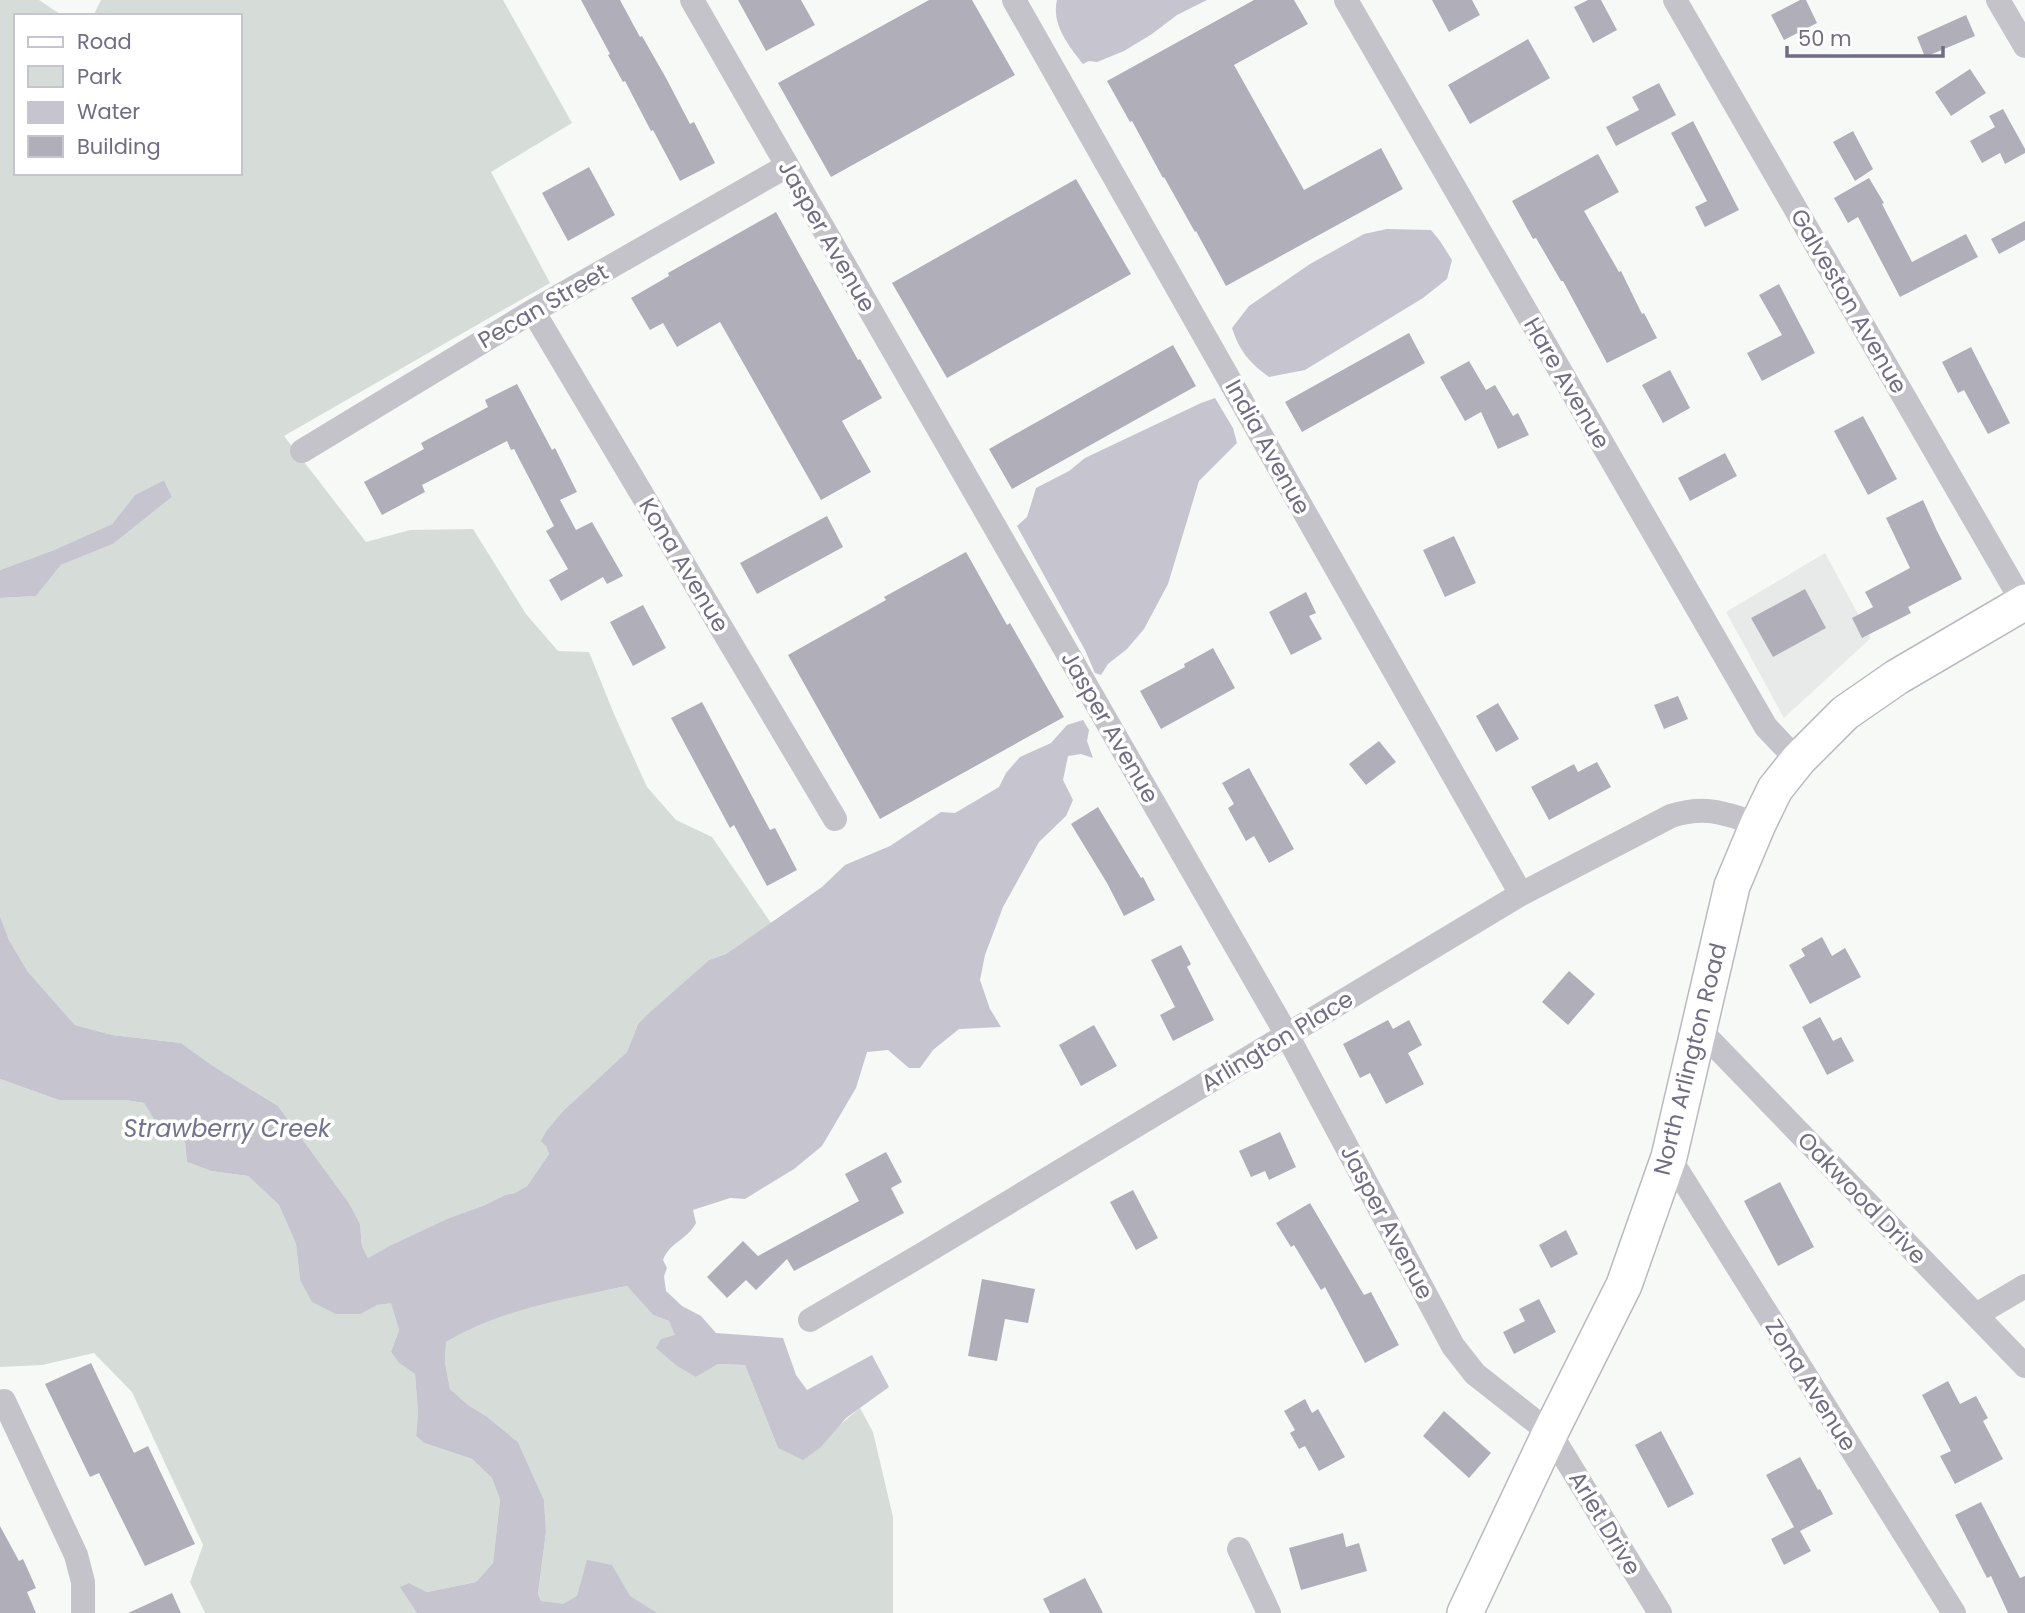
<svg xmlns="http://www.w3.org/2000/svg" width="2025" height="1613" viewBox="0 0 2025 1613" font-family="Poppins,sans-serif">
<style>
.built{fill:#e8eaea}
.green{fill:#d6ddd9}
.water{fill:#c5c4cf}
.building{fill:#b0afb9}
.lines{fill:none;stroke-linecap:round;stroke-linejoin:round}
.secondary-casing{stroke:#bab8c0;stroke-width:38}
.minor{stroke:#c5c3ca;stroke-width:24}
.secondary{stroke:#fff;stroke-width:35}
.labels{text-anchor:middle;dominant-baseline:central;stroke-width:7;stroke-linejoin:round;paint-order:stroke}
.street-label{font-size:23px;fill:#716c84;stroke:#fff}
.water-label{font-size:24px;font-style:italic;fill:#73728d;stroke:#fff}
</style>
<rect width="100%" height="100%" fill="#f7f9f7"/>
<path class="built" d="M 1825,553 L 1871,638 L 1784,718 L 1726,612 Z"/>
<path class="green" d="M 0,0 L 39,0 L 63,16 L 16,16 L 16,173 L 240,173 L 240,16 L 93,16 L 101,0 L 503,0 L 572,123 L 491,172 L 550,283 L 284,436 L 366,542 L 410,530 L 473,529 L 526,614 L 558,651 L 589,652 L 614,714 L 647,787 L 676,820 L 712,837 L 771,923 L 726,954 L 709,960 L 638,1024 L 627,1052 L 563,1111 L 547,1130 L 546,1146 L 549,1154 L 527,1186 L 515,1193 L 505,1195 L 485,1205 L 449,1218 L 389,1246 L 368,1258 L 362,1246 L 360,1224 L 349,1203 L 278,1106 L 213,1066 L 181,1043 L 112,1035 L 75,1025 L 28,972 L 9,940 L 0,916 L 0,598 L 36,596 L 61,565 L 113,544 L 172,497 L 164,480 L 135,495 L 112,524 L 54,550 L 0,570 Z
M 0,1079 L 59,1100 L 125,1100 L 144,1103 L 160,1129 L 175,1131 L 185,1143 L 187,1162 L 211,1171 L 248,1176 L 279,1205 L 296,1244 L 300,1280 L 361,1314 L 377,1305 L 391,1302 L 399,1330 L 391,1352 L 399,1363 L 415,1374 L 418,1413 L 416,1436 L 424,1443 L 472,1459 L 492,1478 L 500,1500 L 493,1563 L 476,1582 L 427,1592 L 409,1583 L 444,1613 L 205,1613 L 190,1582 L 203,1545 L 132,1392 L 94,1353 L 42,1365 L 0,1367 Z
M 627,1286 L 653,1315 L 669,1321 L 696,1377 L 718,1364 L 745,1365 L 778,1448 L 821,1447 L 836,1428 L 860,1408 L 873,1432 L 893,1517 L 893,1613 L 558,1613 L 541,1601 L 538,1594 L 546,1532 L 544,1500 L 518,1442 L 486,1416 L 468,1405 L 450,1389 L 445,1362 L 446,1342 C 466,1330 488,1319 510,1312 C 548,1300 588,1294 627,1286 Z"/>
<path class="water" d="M 1057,0 L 1207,0 L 1177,15 L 1152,34 L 1124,51 L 1097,62 L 1089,61 L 1083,64 C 1069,46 1051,24 1057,0 Z
M 1387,229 L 1431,230 L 1440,241 L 1452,260 L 1447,279 L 1423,298 L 1305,370 L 1269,377 C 1249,362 1240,352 1232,328 L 1249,306 L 1310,264 L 1364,234 Z
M 1215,398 L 1233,428 L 1237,443 L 1199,481 L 1168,584 L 1144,629 L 1127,649 L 1108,664 L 1101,675 L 1095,673 L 1085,650 L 1017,526 L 1027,517 L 1036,488 L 1069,471 L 1085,458 L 1201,403 Z
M 164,480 L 172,497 L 113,544 L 61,565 L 36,596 L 0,598 L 0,570 L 54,550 L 112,524 L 135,495 Z
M 1083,720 L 1089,730 L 1087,741 L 1093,758 L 1081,754 L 1068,756 L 1063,780 L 1073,800 L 1066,816 L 1039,842 L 1003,907 L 985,955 L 980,980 L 990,1009 L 1001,1027 L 959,1029 L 933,1050 L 920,1068 L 909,1068 L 888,1050 L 867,1052 L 856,1088 L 822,1146 L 794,1169 L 745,1199 L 730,1198 L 693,1210 L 696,1223 C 688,1239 669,1243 663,1260 L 667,1268 L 664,1276 L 666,1291 L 682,1306 L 701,1316 L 716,1333 L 783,1338 L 796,1375 L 807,1390 L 872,1355 L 889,1387 L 846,1418 L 821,1447 L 803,1460 L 778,1448 L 745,1365 L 718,1364 L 696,1377 L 677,1366 L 656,1348 L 661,1339 L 675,1335 L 669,1321 L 653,1315 L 627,1286 C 564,1299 502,1309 446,1342 L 445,1362 L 450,1389 L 468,1405 L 486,1416 L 518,1442 L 544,1500 L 546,1532 L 538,1594 L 541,1601 L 563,1604 L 577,1596 L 587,1560 L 612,1565 L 630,1596 L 657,1613 L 417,1613 L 400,1587 L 409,1583 L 427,1592 L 476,1582 L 493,1563 L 500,1500 L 492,1478 L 472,1459 L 424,1443 L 416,1436 L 418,1413 L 415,1374 L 399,1363 L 391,1352 L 399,1330 L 391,1303 L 377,1305 L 361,1314 L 336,1314 L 312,1302 L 300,1280 L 296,1244 L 279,1205 L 248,1176 L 211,1171 L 187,1162 L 185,1143 L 175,1131 L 160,1129 L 144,1103 L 125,1100 L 59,1100 L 0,1079 L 0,916 L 9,940 L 28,972 L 75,1025 L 112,1035 L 181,1043 L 213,1066 L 278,1106 L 349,1203 L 360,1224 L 362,1246 L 368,1258 L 389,1246 L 449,1218 L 485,1205 L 505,1195 L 515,1193 L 527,1186 L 549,1154 L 546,1146 L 541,1141 L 547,1130 L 563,1111 L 627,1052 L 638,1024 L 647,1015 L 709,960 L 726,954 L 822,887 L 845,865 L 890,846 L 941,812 L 955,813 L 999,787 L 1006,773 L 1020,757 L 1051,743 L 1067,725 Z"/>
<path class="building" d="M 581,0 L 620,0 L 640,37 L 642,36 L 666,78 L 690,124 L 694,122 L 715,163 L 680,181 L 653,130 L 651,131 L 625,81 L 623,82 L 608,55 L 610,54 Z
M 738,0 L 801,0 L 815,25 L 766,51 Z
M 929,0 L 972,0 L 1015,75 L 831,177 L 778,83 Z
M 1254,0 L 1294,0 L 1308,24 L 1234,65 L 1304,190 L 1381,148 L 1403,189 L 1226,286 L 1196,231 L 1195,232 L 1164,177 L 1163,178 L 1132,121 L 1130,122 L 1107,81 Z
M 1432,0 L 1472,0 L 1480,15 L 1449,32 Z
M 1588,0 L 1601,0 L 1617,30 L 1593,43 L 1574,7 Z
M 1800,0 L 1806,0 L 1817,23 L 1784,40 L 1771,15 Z
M 1966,15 L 1975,36 L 1925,57 L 1917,37 Z
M 1528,39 L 1550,78 L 1470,124 L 1448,85 Z
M 1970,69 L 1986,93 L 1951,116 L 1935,92 Z
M 1659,83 L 1676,115 L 1616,146 L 1606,127 L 1639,110 L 1632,97 Z
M 2003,109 L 2025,149 L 2025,153 L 2005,164 L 2000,153 L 1982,163 L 1970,141 L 1995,127 L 1989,116 Z
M 1693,121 L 1739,210 L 1705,227 L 1695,207 L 1707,201 L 1671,133 Z
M 1853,131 L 1873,169 L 1855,181 L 1833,142 Z
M 1598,154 L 1619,192 L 1584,211 L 1619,272 L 1621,271 L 1642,314 L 1644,313 L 1657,338 L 1607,363 L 1563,281 L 1561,281 L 1536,238 L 1533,239 L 1512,201 Z
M 589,167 L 615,215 L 568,241 L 542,193 Z
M 1869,178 L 1884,203 L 1882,204 L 1912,262 L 1966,234 L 1978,257 L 1900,297 L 1858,217 L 1848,223 L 1834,198 Z
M 1076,179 L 1131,274 L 947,378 L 892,283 Z
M 776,212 L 858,360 L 860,359 L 882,398 L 842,421 L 871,472 L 821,500 L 720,322 L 677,347 L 663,323 L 650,330 L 631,298 L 669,276 L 668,273 Z
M 2025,221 L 2025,240 L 1999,254 L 1991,239 Z
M 1779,284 L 1815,353 L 1762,381 L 1747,353 L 1782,335 L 1759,295 Z
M 1409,333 L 1425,363 L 1302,432 L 1285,402 Z
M 1173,345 L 1196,386 L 1012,489 L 989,449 Z
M 1971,347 L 2010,423 L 1988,434 L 1964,390 L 1958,393 L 1942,362 Z
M 1469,361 L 1486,390 L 1495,385 L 1513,416 L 1518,413 L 1529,435 L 1498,449 L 1481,412 L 1465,421 L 1440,377 Z
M 1670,370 L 1690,408 L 1663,423 L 1642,385 Z
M 517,384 L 552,450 L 555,448 L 577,492 L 560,500 L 576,530 L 592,522 L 623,576 L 607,584 L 603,577 L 561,601 L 549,580 L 568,569 L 546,531 L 554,526 L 514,449 L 511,450 L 507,441 L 422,485 L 425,492 L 382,515 L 364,482 L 424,449 L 421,443 L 488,407 L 485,400 Z
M 1863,416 L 1897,479 L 1868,495 L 1834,431 Z
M 1725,453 L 1737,476 L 1690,501 L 1678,478 Z
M 1923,500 L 1937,531 L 1962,579 L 1908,607 L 1911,613 L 1862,638 L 1852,618 L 1873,607 L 1865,592 L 1910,568 L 1886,518 Z
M 827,516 L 843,547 L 757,594 L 740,563 Z
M 1454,536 L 1476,583 L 1445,597 L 1423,550 Z
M 966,552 L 1007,625 L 1010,623 L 1064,717 L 880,819 L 788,655 L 886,600 L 884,597 Z
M 1805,589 L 1826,628 L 1773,657 L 1751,618 Z
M 1306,592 L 1316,613 L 1309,616 L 1322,639 L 1291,655 L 1269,612 Z
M 643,605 L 666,648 L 633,666 L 610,622 Z
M 1213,648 L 1235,688 L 1161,729 L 1140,691 L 1185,667 L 1184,664 Z
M 1678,696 L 1688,719 L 1664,729 L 1654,705 Z
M 702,702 L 770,830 L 775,828 L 797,870 L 767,886 L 734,825 L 730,828 L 671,718 Z
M 1498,703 L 1519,739 L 1496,752 L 1476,716 Z
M 1379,741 L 1396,762 L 1366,785 L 1349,764 Z
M 1597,762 L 1611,787 L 1549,820 L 1531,787 L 1574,764 L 1578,772 Z
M 1249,768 L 1294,849 L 1269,863 L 1254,836 L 1246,841 L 1228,808 L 1234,804 L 1222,783 Z
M 1098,807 L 1141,878 L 1143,877 L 1155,900 L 1124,916 L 1107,883 L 1071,824 Z
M 1822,937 L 1832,956 L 1845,948 L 1861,977 L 1810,1004 L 1789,965 L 1805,956 L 1801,949 Z
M 1181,945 L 1191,964 L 1187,967 L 1214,1020 L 1173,1041 L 1160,1015 L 1175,1007 L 1151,960 Z
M 1569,971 L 1595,994 L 1568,1025 L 1542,1002 Z
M 1820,1017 L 1833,1041 L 1841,1037 L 1854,1061 L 1827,1075 L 1802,1027 Z
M 1388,1020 L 1393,1029 L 1409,1020 L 1422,1045 L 1408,1053 L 1424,1084 L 1386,1104 L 1370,1073 L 1360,1078 L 1343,1044 Z
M 1094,1025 L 1117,1066 L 1081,1086 L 1059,1045 Z
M 1280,1132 L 1296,1167 L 1269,1180 L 1265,1171 L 1251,1177 L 1239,1151 Z
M 886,1152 L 902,1182 L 891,1188 L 904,1213 L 794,1271 L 787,1259 L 756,1290 L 746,1280 L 727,1298 L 707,1277 L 743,1241 L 758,1256 L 859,1201 L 845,1174 Z
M 1780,1182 L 1814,1247 L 1778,1266 L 1744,1201 Z
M 1133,1190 L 1158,1238 L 1136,1250 L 1110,1202 Z
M 1310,1203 L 1364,1295 L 1371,1292 L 1399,1345 L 1365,1363 L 1325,1287 L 1321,1290 L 1294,1245 L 1291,1247 L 1276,1223 Z
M 1566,1230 L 1578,1254 L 1551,1268 L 1539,1245 Z
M 982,1279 L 1035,1289 L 1028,1323 L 1005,1319 L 997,1361 L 968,1356 Z
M 1539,1299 L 1556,1332 L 1514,1354 L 1503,1332 L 1525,1321 L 1519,1309 Z
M 91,1363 L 134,1453 L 148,1446 L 195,1544 L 145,1566 L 99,1473 L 90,1477 L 45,1384 Z
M 1948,1381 L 1960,1404 L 1976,1396 L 1988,1418 L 1983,1421 L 2003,1459 L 1955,1484 L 1940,1456 L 1951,1451 L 1922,1395 Z
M 1305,1399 L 1312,1413 L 1318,1409 L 1345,1457 L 1319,1471 L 1305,1446 L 1299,1449 L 1290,1433 L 1295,1430 L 1284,1411 Z
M 1444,1411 L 1491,1453 L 1469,1478 L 1423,1436 Z
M 1661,1431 L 1694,1494 L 1668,1508 L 1635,1445 Z
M 1800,1457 L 1818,1490 L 1820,1489 L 1833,1514 L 1800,1531 L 1811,1551 L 1784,1565 L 1771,1539 L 1794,1527 L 1766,1475 Z
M 1981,1502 L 2020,1578 L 2025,1576 L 2025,1613 L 2008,1613 L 1991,1576 L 1987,1578 L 1955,1515 Z
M 0,1526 L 19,1561 L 23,1559 L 36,1588 L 27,1592 L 36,1613 L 0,1613 Z
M 1343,1533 L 1346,1547 L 1359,1543 L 1367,1571 L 1301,1590 L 1289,1548 Z
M 1085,1578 L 1103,1613 L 1050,1613 L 1043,1599 Z
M 172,1593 L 181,1613 L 128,1613 Z"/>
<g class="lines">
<g class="secondary-casing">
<path id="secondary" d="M 1465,1613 L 1550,1433 L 1624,1285 L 1669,1157 L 1732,886 L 1758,824 L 1775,789 L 1799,759 L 1845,713 L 1897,677 L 2025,602"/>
</g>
<path class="minor" d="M 692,0 L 1287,1035 L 1453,1346 L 1475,1374 L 1550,1433 L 1660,1613
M 1014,0 L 1521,894
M 1346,0 L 1766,727 L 1783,745 L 1799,759
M 1675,0 L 2023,603
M 1998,0 L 2025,46
M 533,311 L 835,819
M 302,451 L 533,311 L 787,166
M 1699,1029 L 2025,1366
M 1669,1157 L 1954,1613
M 1976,1315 L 2025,1286
M 810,1320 L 921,1255 L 1521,894 L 1671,816 C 1706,805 1724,813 1758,824
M 0,1403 L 4,1401 L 76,1555 L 83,1582 L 83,1613
M 1239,1549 L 1269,1613"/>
<use href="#secondary" class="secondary"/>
</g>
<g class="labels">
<g class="street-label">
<text transform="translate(827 236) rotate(60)">Jasper Avenue</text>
<text transform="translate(1849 301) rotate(60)">Galveston Avenue</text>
<text transform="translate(543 306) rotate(-30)">Pecan Street</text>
<text transform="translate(1567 383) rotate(60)">Hare Avenue</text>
<text transform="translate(1268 447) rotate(61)">India Avenue</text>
<text transform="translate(684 565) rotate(59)">Kona Avenue</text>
<text transform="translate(1110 727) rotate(60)">Jasper Avenue</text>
<text transform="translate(1277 1041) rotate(-31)">Arlington Place</text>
<text transform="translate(1690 1059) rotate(-76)">North Arlington Road</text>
<text transform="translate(1862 1198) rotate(46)">Oakwood Drive</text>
<text transform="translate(1387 1222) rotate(62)">Jasper Avenue</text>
<text transform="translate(1811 1385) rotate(58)">Zona Avenue</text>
<text transform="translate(1605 1523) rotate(59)">Arlet Drive</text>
</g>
<g class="water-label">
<text x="227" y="1128">Strawberry Creek</text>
</g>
</g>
<rect x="14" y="14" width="228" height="161" fill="#ffffff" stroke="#c6c4ce" stroke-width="2"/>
<rect x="28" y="37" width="35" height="10" fill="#ffffff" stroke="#c6c4ce" stroke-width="2"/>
<text x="77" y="49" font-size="21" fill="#716c84">Road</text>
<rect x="28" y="66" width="35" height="21" fill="#d6ddd9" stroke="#c6c4ce" stroke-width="2"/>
<text x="77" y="84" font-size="21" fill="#716c84">Park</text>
<rect x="28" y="102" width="35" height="21" fill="#c5c4cf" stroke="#c6c4ce" stroke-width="2"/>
<text x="77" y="119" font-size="21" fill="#716c84">Water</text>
<rect x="28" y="136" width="35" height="21" fill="#b0afb9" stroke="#c6c4ce" stroke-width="2"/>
<text x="77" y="154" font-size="21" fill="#716c84">Building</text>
<path d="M1787 46v10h156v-10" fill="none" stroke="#716c84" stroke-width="3.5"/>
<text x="1798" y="46" font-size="21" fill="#716c84" stroke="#ffffff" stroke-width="5" paint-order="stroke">50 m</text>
</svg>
